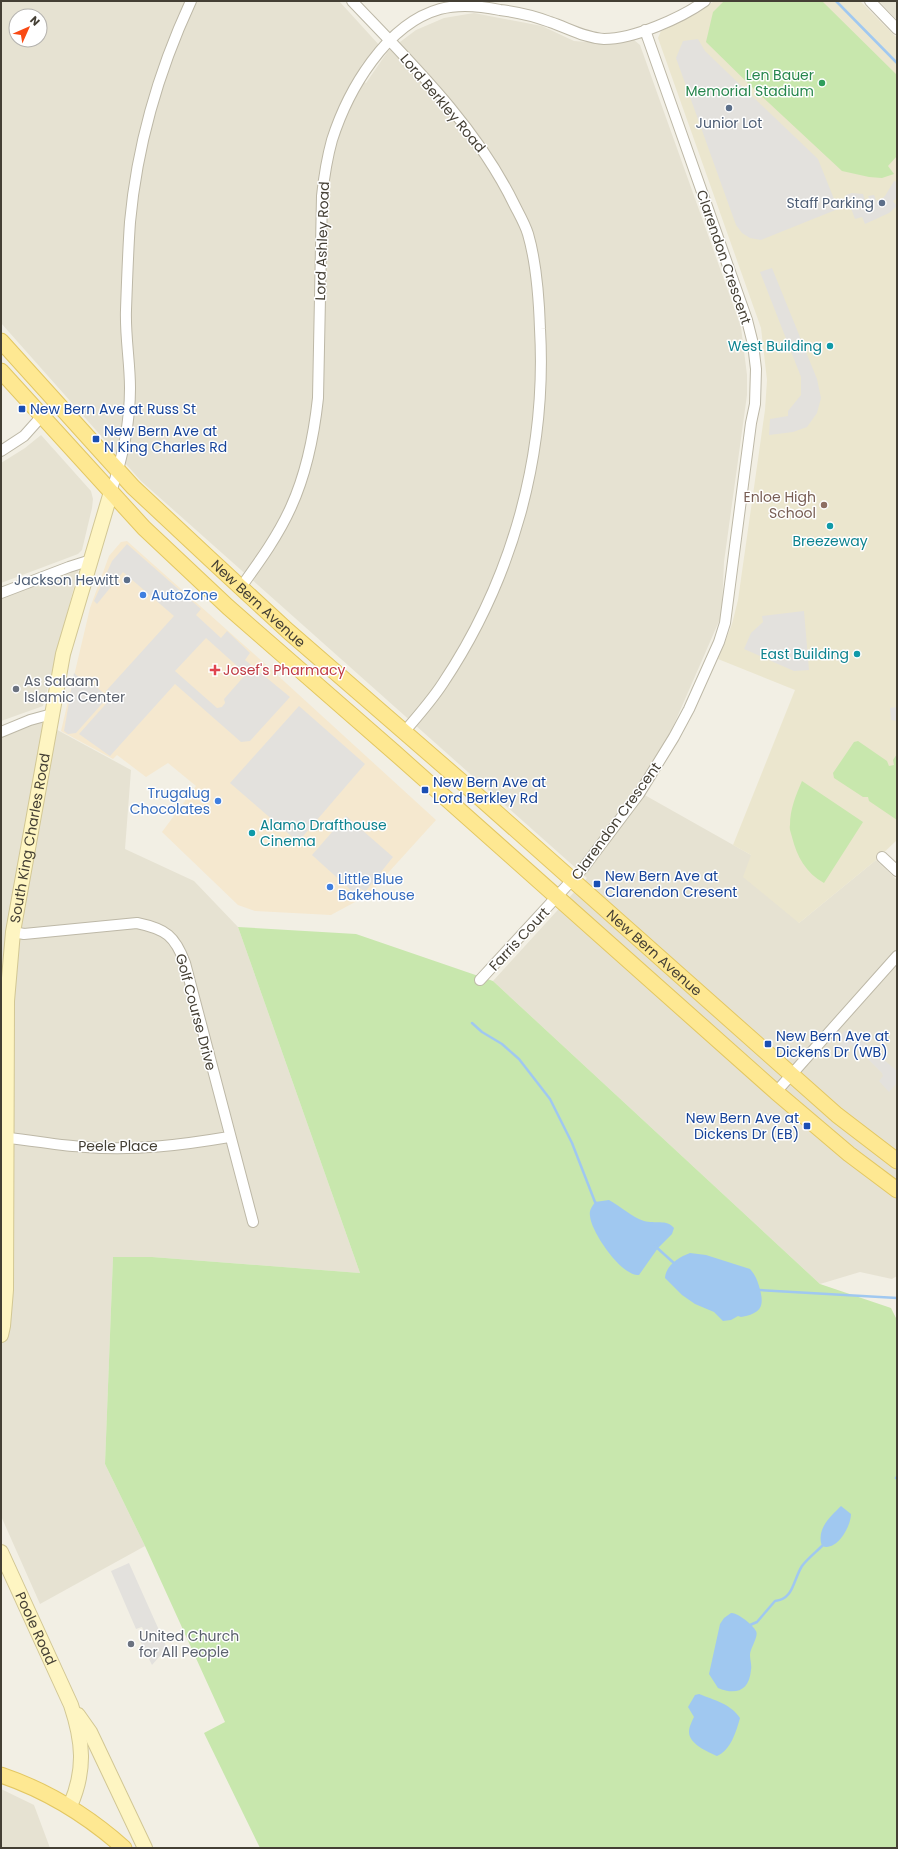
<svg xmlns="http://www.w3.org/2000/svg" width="898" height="1849" viewBox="0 0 898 1849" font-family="Poppins,sans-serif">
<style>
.residential{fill:#e6e2d2;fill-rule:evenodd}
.commercial{fill:#f5e8cf}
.education{fill:#ebe6ce}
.green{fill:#c8e7ad}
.parking{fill:#e3e1dd;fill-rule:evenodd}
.water{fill:#a0c8f0}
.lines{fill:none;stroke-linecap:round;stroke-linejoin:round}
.stream{stroke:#a0c8f0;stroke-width:2.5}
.street-casing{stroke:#bdb8a7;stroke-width:12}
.secondary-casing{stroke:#d2c794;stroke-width:16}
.primary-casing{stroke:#e3c762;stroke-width:17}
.street{stroke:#fff;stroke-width:10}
.secondary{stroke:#fef5c2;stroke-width:14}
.primary{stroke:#fee892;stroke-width:15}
.leisure-dot{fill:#2e9e5b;stroke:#fff;stroke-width:1.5}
.service-dot{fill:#5c6f8a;stroke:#fff;stroke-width:1.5}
.culture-dot{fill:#0f9aa8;stroke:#fff;stroke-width:1.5}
.transit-dot{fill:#1a4fb4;stroke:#fff;stroke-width:1.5}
.education-dot{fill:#8d6e63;stroke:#fff;stroke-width:1.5}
.shop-dot{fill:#3f7fe0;stroke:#fff;stroke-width:1.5}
.health-dot{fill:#e0444e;stroke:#fff;stroke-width:1.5}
.worship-dot{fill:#6b7280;stroke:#fff;stroke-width:1.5}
.labels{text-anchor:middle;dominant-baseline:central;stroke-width:3;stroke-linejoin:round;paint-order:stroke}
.leisure-label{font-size:14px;fill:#27864d;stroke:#fff;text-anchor:end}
.street-label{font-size:14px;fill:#443f34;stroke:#fff}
.service-label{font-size:14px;fill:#4e5e75;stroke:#fff;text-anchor:end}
.culture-label{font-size:14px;fill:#0d838f;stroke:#fff;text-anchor:end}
.transit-label{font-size:14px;fill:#164399;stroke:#fff;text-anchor:start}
.education-label{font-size:14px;fill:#785e54;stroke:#fff;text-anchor:end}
.shop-label{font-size:14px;fill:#366cbe;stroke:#fff;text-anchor:start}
.health-label{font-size:14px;fill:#be3a42;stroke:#fff;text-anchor:start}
.worship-label{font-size:14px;fill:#5b616d;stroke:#fff;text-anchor:start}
</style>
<rect width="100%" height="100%" fill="#f2efe4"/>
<path class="residential" d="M 1,1 L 339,1 L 380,46 L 362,64 L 355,77 L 366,83 L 388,51 L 416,30 L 444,18 L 474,13 L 542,26 L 574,41 L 612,44 L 634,40 L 640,45 L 741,327 L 747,375 L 747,395 L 724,562 L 722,606 L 720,619 L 665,745 L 651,768 L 634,789 L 751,855 L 799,923 L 876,860 L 897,880 L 897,1276 L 892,1279 L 860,1272 L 820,1284 L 493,981 L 587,878 L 141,481 L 1,323 ZM 16,16 L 40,16 L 40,40 L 16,40 Z
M 879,1 L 897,1 L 897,20 Z
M 41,435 L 91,491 L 93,499 L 92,508 L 82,550 L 78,554 L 1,583 L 1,463 L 25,448 Z
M 79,568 L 43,706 L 1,721 L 1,598 Z
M 39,720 L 131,770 L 125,849 L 194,881 L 238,927 L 360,1273 L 152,1257 L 113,1257 L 105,1464 L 145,1546 L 40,1604 L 1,1516 L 1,735 Z
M 1,1789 L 34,1805 L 50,1848 L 1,1848 Z"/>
<path class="commercial" d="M 127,541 L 263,662 L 436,820 L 368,895 L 331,915 L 255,911 L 238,905 L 162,832 L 196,786 L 168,763 L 146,777 L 117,755 L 113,759 L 61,731 L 90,608 L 109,556 L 121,542 Z"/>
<path class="education" d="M 714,1 L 860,1 L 897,38 L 897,840 L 876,860 L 799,923 L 743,877 L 751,855 L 733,845 L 795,690 L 718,659 L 732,624 L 738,600 L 765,410 L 767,380 L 761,328 L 658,38 L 661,31 L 698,13 Z"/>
<path class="green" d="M 724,1 L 822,1 L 897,75 L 897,156 L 888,166 L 894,174 L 882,178 L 869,177 L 842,171 L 756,91 L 706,42 L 713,12 Z
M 858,741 L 887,761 L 889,766 L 894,765 L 893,760 L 897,754 L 897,820 L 869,801 L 868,797 L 863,797 L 834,778 L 833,773 L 854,742 Z
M 802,781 L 863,822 L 824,883 C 806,873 797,857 792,837 C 791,833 789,829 790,825 C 790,809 796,795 802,781 Z
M 238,927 L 356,934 L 493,981 L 820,1284 L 891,1308 L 897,1320 L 897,1848 L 260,1848 L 204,1733 L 225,1722 L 145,1546 L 105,1464 L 113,1257 L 152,1257 L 360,1273 Z"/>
<path class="parking" d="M 698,39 L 705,51 L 818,159 L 838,209 L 761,240 L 750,238 L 742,233 L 736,225 L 676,58 L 683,41 Z
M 894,181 L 897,182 L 897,198 L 893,201 L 897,206 L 889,213 L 865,224 L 862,217 L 855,219 L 846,195 L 852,193 L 863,194 L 866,203 L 869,204 L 871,202 L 868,196 L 874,195 L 876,200 L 879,201 L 885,196 Z
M 772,268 L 817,379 L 821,398 L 817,413 L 807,427 L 793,432 L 769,435 L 770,419 L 788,416 L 788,411 L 801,395 L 801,377 L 760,272 Z
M 127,544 L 201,609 L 196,615 L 221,638 L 227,631 L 250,653 L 245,660 L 290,697 L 250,741 L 241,742 L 175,684 L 110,756 L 79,734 L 112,697 L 106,691 L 174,616 L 123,572 L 97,604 L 94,601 L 112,561 ZM 206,638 L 246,674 L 224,699 L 225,703 L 222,707 L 217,708 L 175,671 Z
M 804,611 L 809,670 L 794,671 L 744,649 L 751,633 L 763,622 L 762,616 Z
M 74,673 L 90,687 L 93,684 L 108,697 L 76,733 L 68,734 L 64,731 Z
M 299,706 L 365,764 L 298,842 L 230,783 Z
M 897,707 L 897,721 L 891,720 L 890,708 Z
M 346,816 L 393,857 L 365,892 L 360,888 L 355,894 L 312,855 Z
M 845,1030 L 850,1034 L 852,1032 L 897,1071 L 897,1083 L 889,1092 L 879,1081 L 883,1076 L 882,1073 L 864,1055 L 851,1045 L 843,1051 L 839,1047 L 843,1040 L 840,1037 Z
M 129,1563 L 167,1648 L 152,1665 L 140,1641 L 147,1638 L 142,1627 L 136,1629 L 111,1571 Z"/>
<path class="water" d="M 609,1200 C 620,1206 632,1217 644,1221 C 655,1224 667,1219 674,1228 L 672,1234 L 658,1248 L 639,1275 C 622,1277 591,1232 590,1216 C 589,1210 592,1207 595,1202 Z
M 690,1253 L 706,1255 L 750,1269 C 755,1275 757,1279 759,1286 C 765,1306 762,1313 741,1317 L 738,1316 L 731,1320 L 723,1321 L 714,1312 L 695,1304 L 682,1295 L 665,1278 C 666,1265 679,1257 690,1253 Z
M 841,1506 L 851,1514 C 851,1526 837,1552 822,1546 C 816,1529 830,1517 841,1506 Z
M 731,1613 C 737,1612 753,1625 756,1631 C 759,1637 750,1648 750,1655 C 750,1660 752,1665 751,1670 C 749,1692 735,1695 718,1688 L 709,1674 L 720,1624 L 724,1618 Z
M 699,1694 C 714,1700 731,1704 740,1718 C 736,1732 731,1750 717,1756 C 708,1752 689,1744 689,1732 C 689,1727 692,1721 694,1717 L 688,1707 L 695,1695 Z"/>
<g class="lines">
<path class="stream" d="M 836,1 L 897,63
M 472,1023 L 482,1032 L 502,1044 L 519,1059 L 550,1099 L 572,1143 L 595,1202 L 598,1204
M 655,1246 L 675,1264
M 758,1290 L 897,1298
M 896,1478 L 897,1477
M 750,1625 L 757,1622 L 775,1601 C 794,1599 793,1580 802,1566 C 807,1559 816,1552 822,1546"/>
<g class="street-casing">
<path id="street" d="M 352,1 C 411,63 476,126 514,204 C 519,214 525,224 528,234 C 537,265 539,298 540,329 C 547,454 513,578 443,683 C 432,700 418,716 404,732
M 870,1 L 897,29
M 1,451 L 24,436 L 41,417
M 111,492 C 122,460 130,423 130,388 C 130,362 125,336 126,310 C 127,281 128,251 130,222 C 137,146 159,70 191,1
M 241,587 C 259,562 278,536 291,507 C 306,474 314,435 318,398 L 322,196 C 324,177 327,158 332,140 C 348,90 386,24 440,9 C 458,4 481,6 500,10 C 517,12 534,16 550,22 C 568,28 585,38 604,39 C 634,39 681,18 705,1
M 1,593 L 69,567 L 91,560
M 1,732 L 30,720 L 52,714
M 882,857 L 897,871
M 13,932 L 24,934 L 137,923 C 166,929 175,936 185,963 L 253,1222
M 480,980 L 584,867 L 639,794 L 674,737 L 689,709 L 719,642 L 725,623 L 751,423 L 755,404 L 756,369 L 753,344 L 747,320 L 645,30
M 776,1092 L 897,956
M 7,1138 C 33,1140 59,1146 86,1147 C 134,1151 182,1145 229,1137"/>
</g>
<g class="secondary-casing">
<g id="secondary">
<path id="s1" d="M 1,1335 L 3,1326 L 6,1290 L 7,1001 L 13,932 L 63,654 L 111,492"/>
<path id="s2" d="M 1,1552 L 71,1705 C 83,1741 86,1770 70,1806"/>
<path d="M 78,1715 L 90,1732 L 145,1848"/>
</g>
</g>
<g class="primary-casing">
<g id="primary">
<path id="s3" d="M 1,341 L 133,487 L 210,559 L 288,631 L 470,789 L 837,1115 L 897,1161"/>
<path d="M 1,371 L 144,528 L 228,607 L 394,752 L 776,1092 L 849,1154 L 897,1190"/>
<path d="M 1,1775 C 48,1791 87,1815 124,1848"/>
</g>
</g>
<use href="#street" class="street"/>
<use href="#secondary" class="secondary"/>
<use href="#primary" class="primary"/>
</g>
<circle class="leisure-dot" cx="822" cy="83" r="4"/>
<g class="service-dot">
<circle cx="729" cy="108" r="4"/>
<circle cx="882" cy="203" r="4"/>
<circle cx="127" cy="580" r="4"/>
</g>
<g class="culture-dot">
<circle cx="830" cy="346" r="4"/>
<circle cx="830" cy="526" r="4"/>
<circle cx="857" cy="654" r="4"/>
<circle cx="252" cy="833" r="4"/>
</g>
<g class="transit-dot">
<rect x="18" y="405" width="8" height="8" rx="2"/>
<rect x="92" y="435" width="8" height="8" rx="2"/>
<rect x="421" y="786" width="8" height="8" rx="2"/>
<rect x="593" y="880" width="8" height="8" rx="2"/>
<rect x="764" y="1040" width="8" height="8" rx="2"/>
<rect x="803" y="1122" width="8" height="8" rx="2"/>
</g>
<circle class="education-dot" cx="824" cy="505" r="4"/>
<g class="shop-dot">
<circle cx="143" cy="595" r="4"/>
<circle cx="218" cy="801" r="4"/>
<circle cx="330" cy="887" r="4"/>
</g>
<path class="health-dot" d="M213 664h4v4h4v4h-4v4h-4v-4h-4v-4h4z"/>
<g class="worship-dot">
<circle cx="16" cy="689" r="4"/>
<circle cx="131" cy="1644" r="4"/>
</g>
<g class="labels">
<g class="leisure-label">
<text x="814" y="75">Len Bauer<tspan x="814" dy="16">Memorial Stadium</tspan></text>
</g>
<g class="street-label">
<text transform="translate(443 103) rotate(50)">Lord Berkley Road</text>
<text transform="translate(322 241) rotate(-88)">Lord Ashley Road</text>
<text transform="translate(724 257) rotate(71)">Clarendon Crescent</text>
<text stroke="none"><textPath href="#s3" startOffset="368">New Bern Avenue</textPath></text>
<text transform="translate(616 821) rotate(-54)">Clarendon Crescent</text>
<text stroke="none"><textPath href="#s1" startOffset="499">South King Charles Road</textPath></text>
<text transform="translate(519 939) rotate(-47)">Farris Court</text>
<text stroke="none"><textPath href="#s3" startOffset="896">New Bern Avenue</textPath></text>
<text transform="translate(196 1012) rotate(75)">Golf Course Drive</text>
<text x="118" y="1146">Peele Place</text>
<text stroke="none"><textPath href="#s2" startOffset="84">Poole Road</textPath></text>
</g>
<g class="service-label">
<text x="729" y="123" text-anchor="middle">Junior Lot</text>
<text x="874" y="203">Staff Parking</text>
<text x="119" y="580">Jackson Hewitt</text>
</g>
<g class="culture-label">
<text x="822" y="346">West Building</text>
<text x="830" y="541" text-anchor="middle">Breezeway</text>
<text x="849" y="654">East Building</text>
<text x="260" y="825" text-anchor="start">Alamo Drafthouse<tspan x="260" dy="16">Cinema</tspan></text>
</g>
<g class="transit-label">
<text x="30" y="409">New Bern Ave at Russ St</text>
<text x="104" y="431">New Bern Ave at<tspan x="104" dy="16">N King Charles Rd</tspan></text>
<text x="433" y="782">New Bern Ave at<tspan x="433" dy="16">Lord Berkley Rd</tspan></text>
<text x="605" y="876">New Bern Ave at<tspan x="605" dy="16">Clarendon Cresent</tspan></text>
<text x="776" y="1036">New Bern Ave at<tspan x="776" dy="16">Dickens Dr (WB)</tspan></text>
<text x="799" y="1118" text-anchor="end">New Bern Ave at<tspan x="799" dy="16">Dickens Dr (EB)</tspan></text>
</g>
<g class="education-label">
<text x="816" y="497">Enloe High<tspan x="816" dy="16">School</tspan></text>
</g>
<g class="shop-label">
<text x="151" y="595">AutoZone</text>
<text x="210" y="793" text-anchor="end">Trugalug<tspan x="210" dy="16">Chocolates</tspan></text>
<text x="338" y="879">Little Blue<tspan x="338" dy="16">Bakehouse</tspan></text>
</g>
<g class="health-label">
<text x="223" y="670">Josef's Pharmacy</text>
</g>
<g class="worship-label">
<text x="24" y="681">As Salaam<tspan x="24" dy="16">Islamic Center</tspan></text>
<text x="139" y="1636">United Church<tspan x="139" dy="16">for All People</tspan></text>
</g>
</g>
<rect width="898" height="1849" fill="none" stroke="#443f34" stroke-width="4"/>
<g transform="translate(28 28) rotate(45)"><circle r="19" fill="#ffffff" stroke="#b4b2ae"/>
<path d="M0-3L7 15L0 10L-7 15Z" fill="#f94a14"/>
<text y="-6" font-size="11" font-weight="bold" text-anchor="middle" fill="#443f34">N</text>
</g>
</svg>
